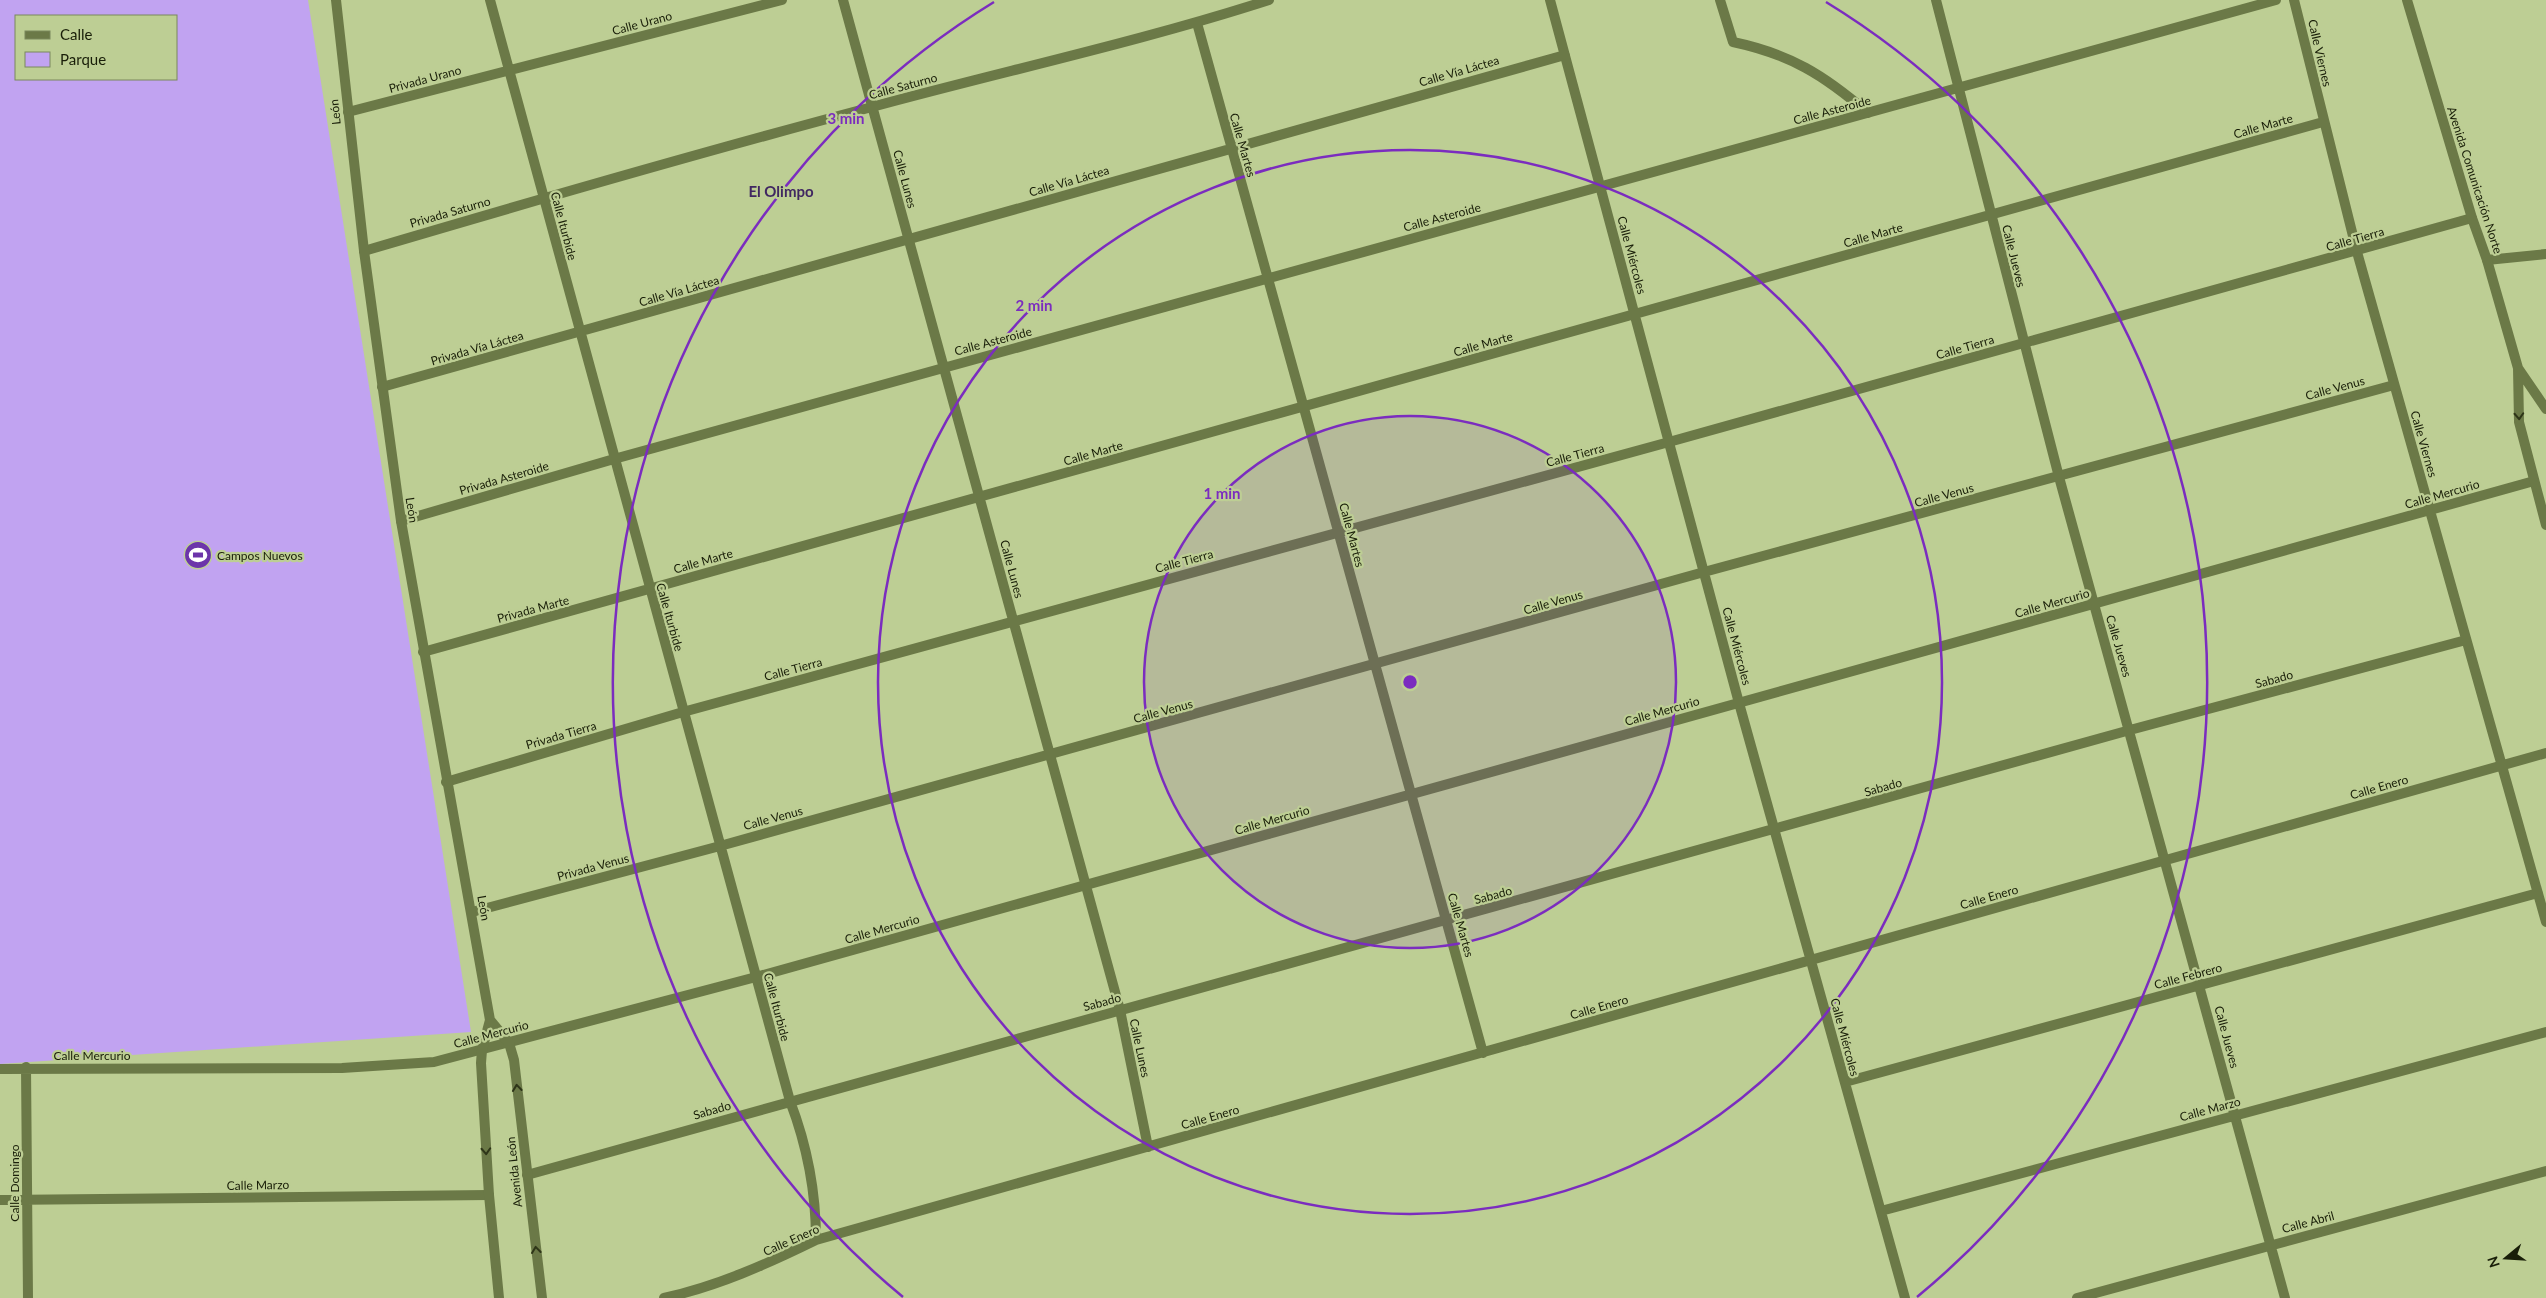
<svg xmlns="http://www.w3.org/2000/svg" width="2546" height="1298" viewBox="0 0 2546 1298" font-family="Lato,sans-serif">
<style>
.green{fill:#c1a3f1;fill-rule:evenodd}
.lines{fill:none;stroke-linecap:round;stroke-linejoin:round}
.minor{stroke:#6b7947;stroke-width:10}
.tertiary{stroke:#6b7947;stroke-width:10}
.oneway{stroke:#2e3518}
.ring{fill:none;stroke:#7b2cbf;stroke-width:2.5}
.labels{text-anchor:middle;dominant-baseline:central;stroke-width:4.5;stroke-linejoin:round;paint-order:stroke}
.street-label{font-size:12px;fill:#191e08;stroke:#bdce94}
.poi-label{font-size:12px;fill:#191e08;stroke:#bdce94;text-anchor:start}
.quarter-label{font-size:15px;font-weight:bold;fill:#402761;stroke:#bdce94}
.centre{fill:#7b2cbf;stroke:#bdce94;stroke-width:2.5}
.ring-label{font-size:15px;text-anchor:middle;font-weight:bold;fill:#7b2cbf;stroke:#bdce94;stroke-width:4.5;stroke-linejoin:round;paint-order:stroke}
</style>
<rect width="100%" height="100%" fill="#bdce94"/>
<path class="green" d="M 0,0 L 308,0 L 471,1032 L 0,1064 ZM 16,16 L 176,16 L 176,79 L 16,79 Z"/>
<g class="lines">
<path class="minor" d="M 490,0 L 790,1101 C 808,1148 816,1191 816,1240
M 843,0 L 1120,1010 L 1148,1147
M 1550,0 L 1739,703 L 1905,1298
M 1720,0 L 1733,42 C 1790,54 1824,75 1868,113
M 1936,0 L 2059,477 L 2285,1298
M 2294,0 L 2357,252 L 2546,922
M 1197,23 L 1483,1053
M 348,112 L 782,0
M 364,251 C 533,201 702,152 872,107 C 1004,71 1139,42 1269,0
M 2487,260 L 2546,254
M 382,387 L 1565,55
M 401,521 L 614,459 L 2276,0
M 423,652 L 2323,122
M 446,782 L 683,712 L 1669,442 L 2472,218
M 472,912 L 720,846 L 1704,572 L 2394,385
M 26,1067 L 28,1298
M 0,1069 L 342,1068 L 434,1062 L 756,977 L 2534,481
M 1845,1082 L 2538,893
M 527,1175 L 2130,730 L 2466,640
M 0,1200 L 489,1195
M 1881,1211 L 2546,1032
M 664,1298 C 718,1286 767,1264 816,1240 L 2546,753
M 2077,1298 L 2546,1171"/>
<path class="tertiary" d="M 336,0 L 364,251 L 401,521 L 490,1020 L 482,1050 L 481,1063 L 489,1195 L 499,1298
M 2407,0 L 2472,218 L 2487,260 L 2518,368 L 2519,422 L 2546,525
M 2518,368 L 2546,409
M 490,1020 L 509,1043 L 514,1060 L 542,1298"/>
</g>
<defs><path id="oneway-chevron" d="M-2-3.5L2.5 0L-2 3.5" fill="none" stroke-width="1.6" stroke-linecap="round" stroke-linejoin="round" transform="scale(1.25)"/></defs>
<g class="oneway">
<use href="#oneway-chevron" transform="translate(2519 416) rotate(87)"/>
<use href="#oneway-chevron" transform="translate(517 1088) rotate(-96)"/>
<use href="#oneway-chevron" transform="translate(486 1151) rotate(87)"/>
<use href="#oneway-chevron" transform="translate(536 1250) rotate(-97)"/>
</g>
<circle cx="1410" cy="682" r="266" fill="#7b2cbf" fill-opacity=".12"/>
<g class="ring">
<circle cx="1410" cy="682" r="266"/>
<circle cx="1410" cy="682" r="532"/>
<path d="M903 1297A797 797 0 0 1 994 2M1826 2A797 797 0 0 1 1917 1297"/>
</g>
<defs>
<g id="stadium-disc" transform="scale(1.4375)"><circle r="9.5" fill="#6c34aa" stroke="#bdce94"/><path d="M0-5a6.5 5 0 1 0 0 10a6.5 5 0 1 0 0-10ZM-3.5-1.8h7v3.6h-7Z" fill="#fff"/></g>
</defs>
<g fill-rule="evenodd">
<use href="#stadium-disc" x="198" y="555"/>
</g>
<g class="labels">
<g class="street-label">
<text transform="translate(642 23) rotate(-15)">Calle Urano</text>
<text transform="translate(2320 53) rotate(77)">Calle Viernes</text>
<text transform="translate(1459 71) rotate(-16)">Calle Vía Láctea</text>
<text transform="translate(425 79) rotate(-15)">Privada Urano</text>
<text transform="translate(903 86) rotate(-15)">Calle Saturno</text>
<text transform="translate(1832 110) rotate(-15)">Calle Asteroide</text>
<text transform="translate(335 112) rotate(-96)">León</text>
<text transform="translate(2263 126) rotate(-16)">Calle Marte</text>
<text transform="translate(1243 145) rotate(74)">Calle Martes</text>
<text transform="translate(905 179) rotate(75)">Calle Lunes</text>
<text transform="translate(2475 180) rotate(72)">Avenida Comunicación Norte</text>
<text transform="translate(1069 181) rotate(-16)">Calle Vía Láctea</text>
<text transform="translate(450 212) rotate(-16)">Privada Saturno</text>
<text transform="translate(1442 217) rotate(-15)">Calle Asteroide</text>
<text transform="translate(564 226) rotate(75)">Calle Iturbide</text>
<text transform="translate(1873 235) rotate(-16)">Calle Marte</text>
<text transform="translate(2355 239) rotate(-16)">Calle Tierra</text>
<text transform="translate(1632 255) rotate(75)">Calle Miércoles</text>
<text transform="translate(2014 256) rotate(76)">Calle Jueves</text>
<text transform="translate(679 291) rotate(-16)">Calle Vía Láctea</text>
<text transform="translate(993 341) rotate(-15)">Calle Asteroide</text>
<text transform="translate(1483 344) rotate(-16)">Calle Marte</text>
<text transform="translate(1965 347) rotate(-16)">Calle Tierra</text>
<text transform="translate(477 348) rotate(-16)">Privada Vía Láctea</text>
<text transform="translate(2335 388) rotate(-15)">Calle Venus</text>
<text transform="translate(2424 444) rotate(74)">Calle Viernes</text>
<text transform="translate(1093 453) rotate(-16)">Calle Marte</text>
<text transform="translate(1575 455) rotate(-15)">Calle Tierra</text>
<text transform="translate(504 478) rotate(-16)">Privada Asteroide</text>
<text transform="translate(2442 494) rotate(-16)">Calle Mercurio</text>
<text transform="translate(1944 495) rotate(-15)">Calle Venus</text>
<text transform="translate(412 510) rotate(81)">León</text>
<text transform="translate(1352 535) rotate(75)">Calle Martes</text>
<text transform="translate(703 561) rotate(-16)">Calle Marte</text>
<text transform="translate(1184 561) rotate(-15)">Calle Tierra</text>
<text transform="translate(1012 569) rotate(75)">Calle Lunes</text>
<text transform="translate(1553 602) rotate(-16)">Calle Venus</text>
<text transform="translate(2052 603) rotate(-16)">Calle Mercurio</text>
<text transform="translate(533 609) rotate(-15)">Privada Marte</text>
<text transform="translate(670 617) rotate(74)">Calle Iturbide</text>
<text transform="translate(1737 646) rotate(75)">Calle Miércoles</text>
<text transform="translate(2119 646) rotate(74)">Calle Jueves</text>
<text transform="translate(793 669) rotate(-15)">Calle Tierra</text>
<text transform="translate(2274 679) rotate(-15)">Sabado</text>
<text transform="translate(1163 711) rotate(-15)">Calle Venus</text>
<text transform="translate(1662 711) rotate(-16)">Calle Mercurio</text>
<text transform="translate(561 735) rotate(-16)">Privada Tierra</text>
<text transform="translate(1883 787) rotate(-16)">Sabado</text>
<text transform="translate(2379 787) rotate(-16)">Calle Enero</text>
<text transform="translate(773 818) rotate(-15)">Calle Venus</text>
<text transform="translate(1272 820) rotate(-16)">Calle Mercurio</text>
<text transform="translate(593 867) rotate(-15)">Privada Venus</text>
<text transform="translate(1493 895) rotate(-15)">Sabado</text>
<text transform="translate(1989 897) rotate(-16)">Calle Enero</text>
<text transform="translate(484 908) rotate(80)">León</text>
<text transform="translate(1461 925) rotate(74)">Calle Martes</text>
<text transform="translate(882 929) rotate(-16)">Calle Mercurio</text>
<text transform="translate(2188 976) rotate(-15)">Calle Febrero</text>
<text transform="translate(1102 1002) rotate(-15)">Sabado</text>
<text transform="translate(777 1007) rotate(75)">Calle Iturbide</text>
<text transform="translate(1599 1007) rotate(-16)">Calle Enero</text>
<text transform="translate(491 1034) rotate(-15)">Calle Mercurio</text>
<text transform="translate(1845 1037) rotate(75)">Calle Miércoles</text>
<text transform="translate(2227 1037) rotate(75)">Calle Jueves</text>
<text transform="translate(1140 1048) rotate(78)">Calle Lunes</text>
<text x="92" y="1055">Calle Mercurio</text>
<text transform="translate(2210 1109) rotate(-15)">Calle Marzo</text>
<text transform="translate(712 1110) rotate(-16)">Sabado</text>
<text transform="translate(1210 1117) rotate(-16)">Calle Enero</text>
<text transform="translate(514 1172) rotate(-96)">Avenida León</text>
<text transform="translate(14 1183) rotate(-90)">Calle Domingo</text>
<text transform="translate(258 1185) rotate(-1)">Calle Marzo</text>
<text transform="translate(2308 1222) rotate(-15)">Calle Abril</text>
<text transform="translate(791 1240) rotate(-24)">Calle Enero</text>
</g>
<g class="poi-label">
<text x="217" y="555">Campos Nuevos</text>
</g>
<g class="quarter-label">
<text x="781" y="191">El Olimpo</text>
</g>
</g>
<circle cx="1410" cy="682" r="8" class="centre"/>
<g class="ring-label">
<text x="846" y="124">3 min</text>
<text x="1034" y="311">2 min</text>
<text x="1222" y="499">1 min</text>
</g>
<rect x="15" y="15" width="162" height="65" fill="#bdce94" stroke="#7b885c"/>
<rect x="25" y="31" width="25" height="8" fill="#6b7947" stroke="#7b885c"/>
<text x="60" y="40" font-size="15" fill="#191e08">Calle</text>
<rect x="25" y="52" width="25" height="15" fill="#c1a3f1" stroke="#7b885c"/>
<text x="60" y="65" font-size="15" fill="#191e08">Parque</text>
<g transform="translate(2506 1258) rotate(252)" stroke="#bdce94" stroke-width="4" paint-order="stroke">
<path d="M0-4L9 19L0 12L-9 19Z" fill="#191e08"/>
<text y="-8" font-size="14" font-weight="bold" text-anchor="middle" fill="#191e08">N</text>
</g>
</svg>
